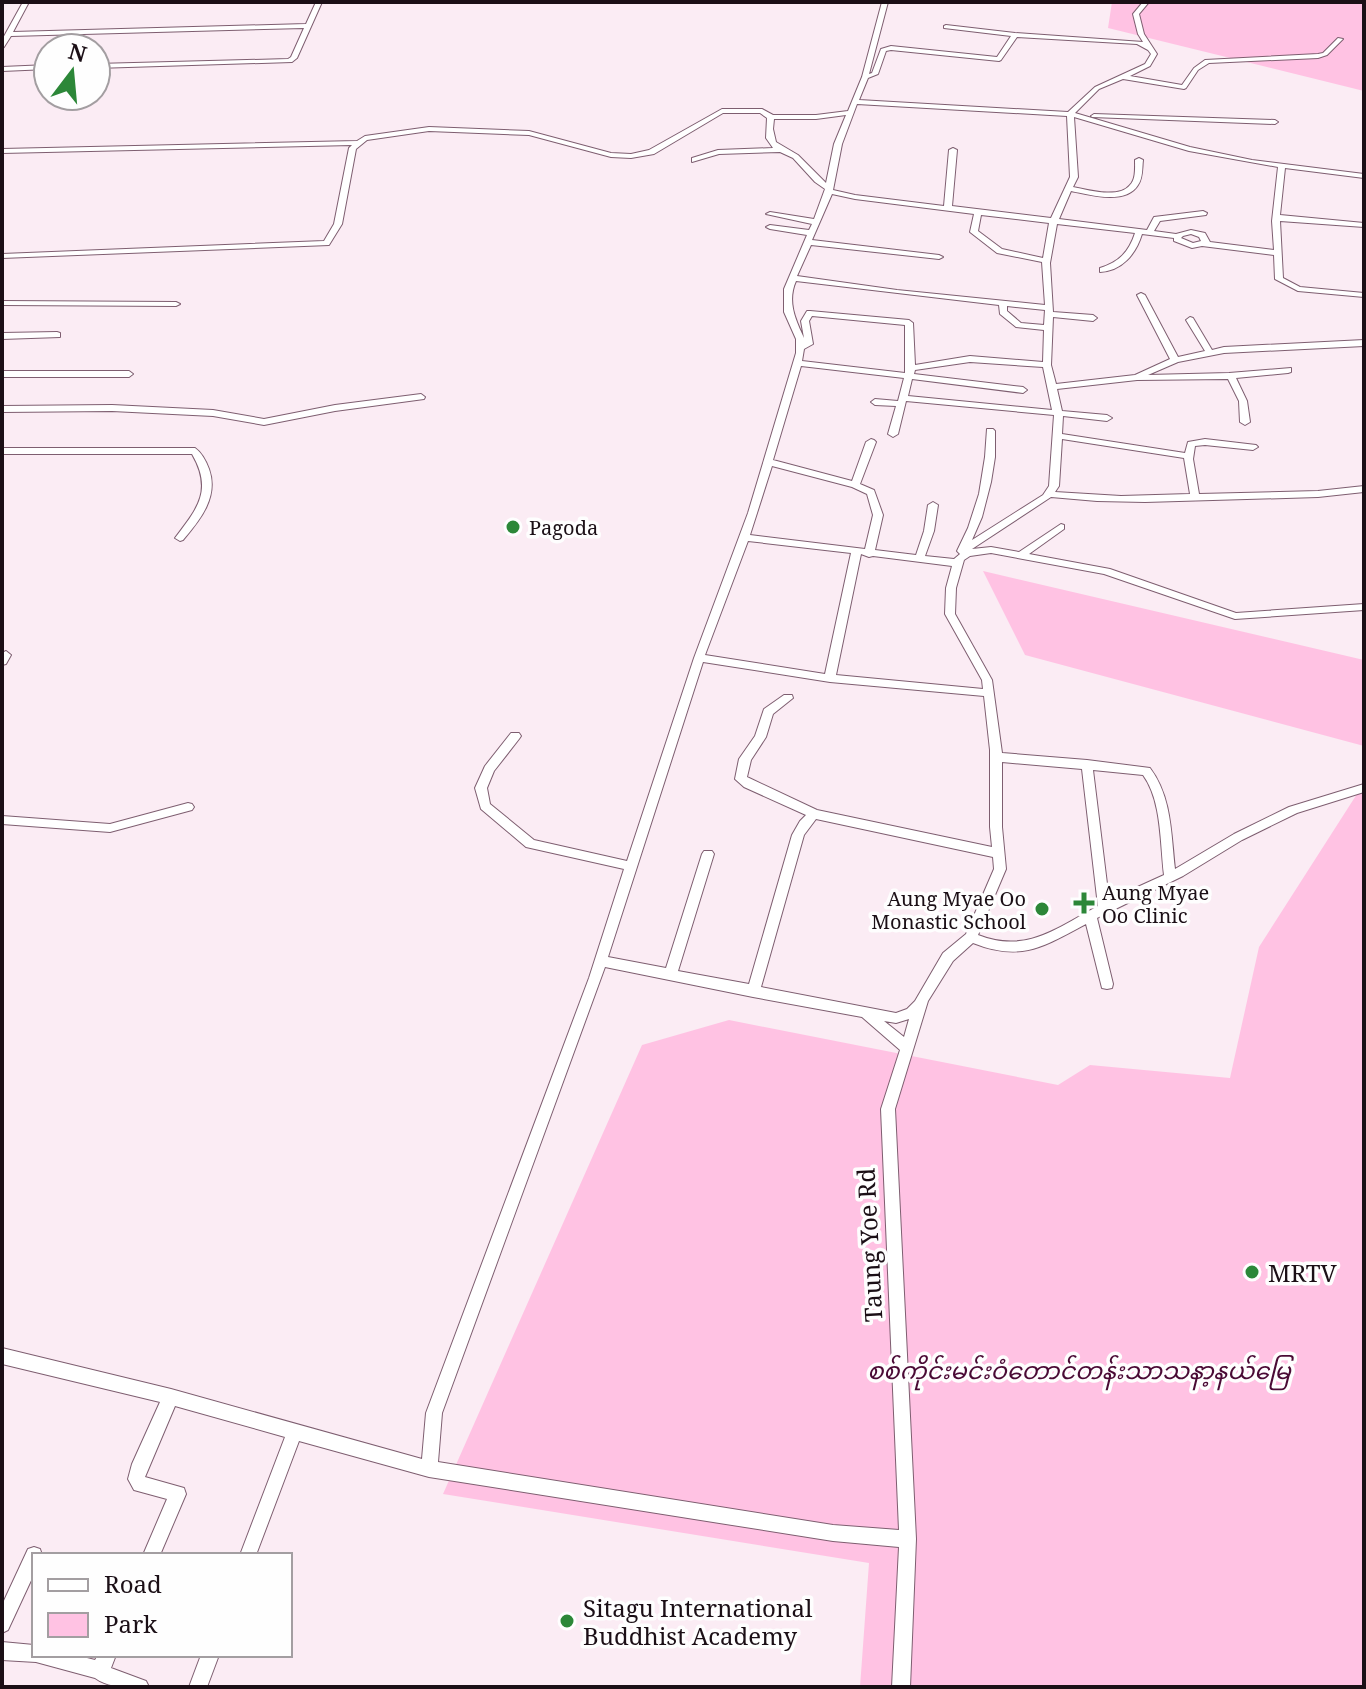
<svg xmlns="http://www.w3.org/2000/svg" width="1366" height="1689" viewBox="0 0 1366 1689" font-family="'Noto Serif','Noto Sans Myanmar',serif">
<style>
.green{fill:#ffc2e3}
.lines{fill:none;stroke-linecap:round;stroke-linejoin:round}
.minor-casing{stroke:#7e5e70;stroke-width:2}
.minor{fill:#fff;fill-rule:evenodd}
.poi-dot{fill:#2c8738;stroke:#fefefe;stroke-width:3}
.labels{text-anchor:middle;dominant-baseline:central;stroke-width:7;stroke-linejoin:round;paint-order:stroke}
.poi-label{font-size:20px;fill:#1b0f16;stroke:#fefefe;text-anchor:start}
.near-street-label{font-size:24px;fill:#1b0f16;stroke:#fefefe}
.near-poi-label{font-size:24px;fill:#1b0f16;stroke:#fefefe;text-anchor:start}
.near-park-label{font-size:24px;font-style:italic;fill:#4a0a35;stroke:#fefefe}
</style>
<rect width="100%" height="100%" fill="#fbecf4"/>
<path class="green" d="M 1112,2 L 1364,2 L 1364,91 L 1108,28 Z
M 983,571 L 1364,660 L 1364,746 L 1025,655 Z
M 1364,783 L 1364,1687 L 860,1687 L 869,1563 L 443,1494 L 642,1045 L 729,1020 L 1058,1085 L 1090,1065 L 1230,1078 L 1259,947 Z"/>
<g class="lines">
<g class="minor-casing">
<path id="minor" d="M 23,2 L 29,2 L 13,32 L 306,24 L 316,2 L 322,2 L 297,58 L 292,62 L 96,68 L 96,64 L 288,59 L 291,57 L 304,28 L 11,36 L 4,47 L 2,48 L 2,40 Z
M 882,2 L 888,2 L 869,74 L 872,73 L 881,49 L 891,46 L 997,57 L 1011,36 L 944,28 L 944,26 L 946,25 L 1015,33 L 1143,42 L 1138,34 L 1133,14 L 1143,2 L 1149,2 L 1139,14 L 1144,34 L 1157,54 L 1150,66 L 1130,76 L 1182,85 L 1194,68 L 1205,60 L 1318,54 L 1323,53 L 1338,38 L 1343,39 L 1327,55 L 1318,58 L 1209,63 L 1198,70 L 1186,88 L 1184,89 L 1123,79 L 1099,89 L 1075,113 L 1190,147 L 1252,160 L 1364,174 L 1364,178 L 1285,168 L 1280,215 L 1364,223 L 1364,227 L 1280,221 L 1283,278 L 1300,287 L 1364,293 L 1364,297 L 1298,291 L 1275,279 L 1274,255 L 1202,246 L 1192,248 L 1174,241 L 1174,238 L 1142,234 C 1136,254 1122,271 1100,272 L 1100,268 C 1119,262 1129,252 1135,233 L 1057,224 L 1050,263 L 1053,312 L 1093,315 L 1097,318 L 1093,321 L 1053,317 L 1051,365 L 1056,384 L 1135,375 L 1170,359 L 1137,295 L 1141,293 L 1145,295 L 1178,357 L 1205,351 L 1186,320 L 1190,317 L 1193,318 L 1212,350 L 1224,347 L 1364,340 L 1364,346 L 1224,353 L 1178,362 L 1148,375 L 1229,373 L 1291,368 L 1291,372 L 1288,373 L 1236,378 L 1247,401 L 1250,422 L 1245,425 L 1240,422 L 1239,401 L 1228,379 L 1137,380 L 1057,389 L 1062,411 L 1107,415 L 1112,418 L 1107,421 L 1063,416 L 1062,434 L 1185,453 L 1188,442 L 1205,439 L 1256,445 L 1258,447 L 1253,450 L 1205,445 L 1195,446 L 1193,459 L 1199,494 L 1318,491 L 1364,486 L 1364,492 L 1318,497 L 1145,502 L 1097,501 L 1051,497 L 972,549 L 991,547 L 1019,552 L 1061,524 L 1064,525 L 1064,529 L 1029,554 L 1110,569 L 1236,613 L 1364,604 L 1364,610 L 1235,619 L 1104,574 L 991,553 L 970,556 L 964,560 L 956,588 L 955,614 L 992,680 L 1002,753 L 1087,760 L 1150,768 C 1172,797 1171,835 1175,869 L 1234,834 L 1289,807 L 1364,784 L 1364,792 L 1297,813 L 1242,840 L 1183,876 L 1097,918 L 1113,984 L 1112,988 L 1107,989 L 1102,988 L 1086,924 C 1043,947 1021,962 973,943 L 953,961 L 928,1001 L 895,1109 L 916,1539 L 910,1687 L 892,1687 L 899,1547 L 833,1541 L 429,1477 L 299,1441 L 256,1555 L 240,1555 L 285,1437 L 175,1406 L 145,1477 L 184,1488 L 186,1494 L 160,1555 L 143,1555 L 167,1499 L 134,1490 L 128,1479 L 132,1464 L 160,1402 L 2,1364 L 2,1348 L 171,1389 L 422,1459 L 426,1413 L 589,978 L 624,869 L 526,847 L 481,809 L 475,788 L 485,766 L 511,733 L 519,733 L 521,736 L 519,739 L 494,771 L 487,788 L 490,804 L 534,840 L 627,861 L 694,658 L 748,513 L 796,353 L 796,339 L 784,312 L 784,289 L 807,235 L 770,229 L 766,227 L 770,225 L 809,230 L 812,224 L 766,214 L 770,212 L 814,219 L 825,189 L 815,182 L 793,158 L 780,152 L 719,154 L 692,162 L 692,158 L 718,150 L 773,148 L 766,138 L 767,118 L 760,113 L 723,113 L 654,154 L 631,158 L 611,157 L 529,135 L 429,131 L 367,140 L 356,149 L 342,224 L 329,245 L 2,258 L 2,254 L 324,241 L 334,224 L 349,148 L 352,145 L 2,153 L 2,149 L 357,141 L 365,136 L 429,127 L 529,131 L 611,153 L 631,154 L 649,150 L 722,109 L 762,109 L 773,115 L 816,115 L 848,111 L 862,77 ZM 1017,37 L 1137,44 L 1148,50 L 1151,54 L 1145,64 L 1095,87 L 1068,112 L 859,100 L 868,78 L 878,74 L 886,51 L 891,50 L 999,61 L 1001,60 ZM 857,104 L 1067,116 L 1070,177 L 1051,218 L 952,206 L 957,150 L 953,148 L 949,150 L 944,206 L 855,195 L 833,190 L 842,144 ZM 846,115 L 834,144 L 826,183 L 798,155 L 776,142 L 773,129 L 774,119 L 816,119 ZM 1074,117 L 1189,151 L 1278,167 L 1272,221 L 1274,250 L 1210,242 L 1205,233 L 1191,230 L 1176,234 L 1154,231 L 1160,221 L 1206,215 L 1207,213 L 1203,211 L 1154,217 L 1147,230 L 1059,219 L 1071,191 C 1090,195 1126,205 1138,185 C 1143,178 1142,168 1143,160 L 1139,158 L 1135,160 C 1135,168 1136,179 1130,185 C 1119,199 1088,190 1073,187 L 1078,177 ZM 832,194 L 855,199 L 974,214 L 970,232 L 997,253 L 1042,262 L 1045,305 L 897,290 L 797,276 L 811,245 L 939,259 L 943,257 L 939,255 L 812,240 ZM 981,215 L 1049,223 L 1043,258 L 1002,249 L 978,231 ZM 1191,234 L 1199,237 L 1201,241 L 1193,243 L 1181,238 L 1183,236 ZM 796,281 L 999,305 L 1000,314 L 1016,327 L 1044,330 L 1043,362 L 970,356 L 915,365 L 913,323 L 909,320 L 810,311 L 807,311 L 801,321 L 804,338 C 795,319 787,301 796,281 ZM 1007,306 L 1045,310 L 1044,325 L 1021,323 L 1007,311 ZM 812,316 L 905,325 L 905,373 L 802,361 L 804,349 L 813,344 L 809,321 ZM 970,362 L 1043,367 L 1052,410 L 908,396 L 912,379 L 1023,393 L 1027,390 L 1023,387 L 914,374 L 915,370 ZM 801,366 L 904,378 L 898,401 L 875,399 L 871,402 L 875,405 L 896,406 L 888,434 L 893,437 L 898,434 L 906,401 L 1054,415 L 1049,486 L 1043,495 L 972,540 L 982,517 L 991,482 L 995,457 L 995,431 L 993,429 L 987,429 L 985,457 L 979,494 L 968,528 L 957,551 L 960,554 L 954,559 L 925,556 L 934,531 L 938,505 L 933,502 L 928,505 L 924,531 L 916,555 L 875,550 L 883,515 L 874,490 L 860,484 L 876,442 L 874,440 L 871,439 L 866,442 L 852,481 L 773,460 ZM 1062,439 L 1184,458 L 1190,494 L 1121,496 L 1055,492 L 1059,486 ZM 772,466 L 852,487 L 867,494 L 873,515 L 865,549 L 750,535 ZM 748,541 L 851,553 L 825,674 L 705,655 ZM 861,554 L 869,557 L 873,556 L 952,566 L 946,588 L 945,614 L 982,680 L 983,689 L 836,675 ZM 703,662 L 830,682 L 984,696 L 990,750 L 990,827 L 992,847 L 817,810 L 747,777 L 751,760 L 766,737 L 773,714 L 793,698 L 792,695 L 784,695 L 764,709 L 755,736 L 739,759 L 735,779 L 744,787 L 806,815 L 800,821 L 792,835 L 749,984 L 678,971 L 714,854 L 712,851 L 704,851 L 702,854 L 666,968 L 608,957 ZM 1002,762 L 1082,769 L 1098,906 C 1057,928 1026,954 978,935 L 1006,869 L 1002,827 ZM 1093,770 L 1143,775 C 1162,801 1160,843 1164,875 L 1109,900 ZM 816,819 L 993,857 L 994,869 L 966,934 L 943,953 L 915,1001 L 907,1009 L 896,1013 L 761,987 L 804,835 ZM 605,967 L 753,997 L 862,1017 L 900,1050 L 881,1109 L 899,1530 L 833,1525 L 438,1462 L 442,1413 ZM 909,1019 L 904,1037 L 884,1021 L 896,1023 Z
M 48,65 L 48,69 L 2,71 L 2,67 Z
M 1094,114 L 1275,120 L 1278,122 L 1275,124 L 1092,117 L 1091,116 Z
M 2,301 L 176,302 L 180,304 L 176,306 L 2,305 Z
M 57,332 L 60,333 L 60,337 L 2,339 L 2,333 Z
M 2,371 L 129,371 L 133,374 L 129,377 L 2,377 Z
M 421,394 L 425,397 L 424,399 L 335,411 L 264,425 L 213,416 L 112,411 L 2,412 L 2,406 L 112,405 L 213,410 L 264,419 L 335,405 Z
M 2,448 L 195,448 C 202,453 206,461 209,469 C 219,497 200,520 183,540 L 180,541 L 175,538 C 198,508 213,490 192,454 L 2,454 Z
M 6,651 L 11,655 L 6,664 L 2,665 L 2,653 Z
M 188,803 L 192,804 L 194,807 L 192,810 L 110,832 L 2,824 L 2,816 L 110,824 Z
M 34,1547 L 40,1549 L 42,1555 L 34,1555 L 34,1574 L 8,1630 L 2,1633 L 2,1605 L 28,1549 Z
M 2,1642 L 34,1645 L 34,1655 L 75,1655 L 95,1660 L 98,1655 L 116,1655 L 111,1668 L 146,1681 L 149,1687 C 130,1687 110,1689 95,1678 L 36,1662 L 2,1660 Z
M 201,1655 L 219,1655 L 207,1687 L 189,1687 Z"/>
</g>
<use href="#minor" class="minor"/>
</g>
<g class="poi-dot">
<circle cx="513" cy="527" r="8"/>
<path d="M1080 891h8v8h8v8h-8v8h-8v-8h-8v-8h8z"/>
<circle cx="1042" cy="909" r="8"/>
<circle cx="1252" cy="1272" r="8"/>
<circle cx="567" cy="1621" r="8"/>
</g>
<g class="labels">
<g class="poi-label">
<text x="529" y="527">Pagoda</text>
<text x="1102" y="892">Aung Myae<tspan x="1102" dy="23">Oo Clinic</tspan></text>
<text x="1026" y="898" text-anchor="end">Aung Myae Oo<tspan x="1026" dy="23">Monastic School</tspan></text>
</g>
<g class="near-street-label">
<text transform="translate(869 1245) rotate(-93)">Taung Yoe Rd</text>
</g>
<g class="near-poi-label">
<text x="1268" y="1272">MRTV</text>
<text x="583" y="1607">Sitagu International<tspan x="583" dy="28">Buddhist Academy</tspan></text>
</g>
<g class="near-park-label">
<text x="1079" y="1369">စစ်ကိုင်းမင်းဝံတောင်တန်းသာသနာ့နယ်မြေ</text>
</g>
</g>
<rect width="1366" height="1689" fill="none" stroke="#1b0f16" stroke-width="8"/>
<rect x="32" y="1553" width="260" height="104" fill="#fefefe" stroke="#a39ea1" stroke-width="2"/>
<rect x="48" y="1579" width="40" height="12" fill="#ffffff" stroke="#a39ea1" stroke-width="2"/>
<text x="104" y="1593" font-size="24" fill="#1b0f16">Road</text>
<rect x="48" y="1613" width="40" height="24" fill="#ffc2e3" stroke="#a39ea1" stroke-width="2"/>
<text x="104" y="1633" font-size="24" fill="#1b0f16">Park</text>
<g transform="translate(72 72) rotate(16)"><circle r="38" fill="#fefefe" stroke="#a39ea1" stroke-width="2"/>
<path d="M0-6L14 30L0 20L-14 30Z" fill="#2c8738"/>
<text y="-12" font-size="22" font-weight="bold" text-anchor="middle" fill="#1b0f16">N</text>
</g>
</svg>
